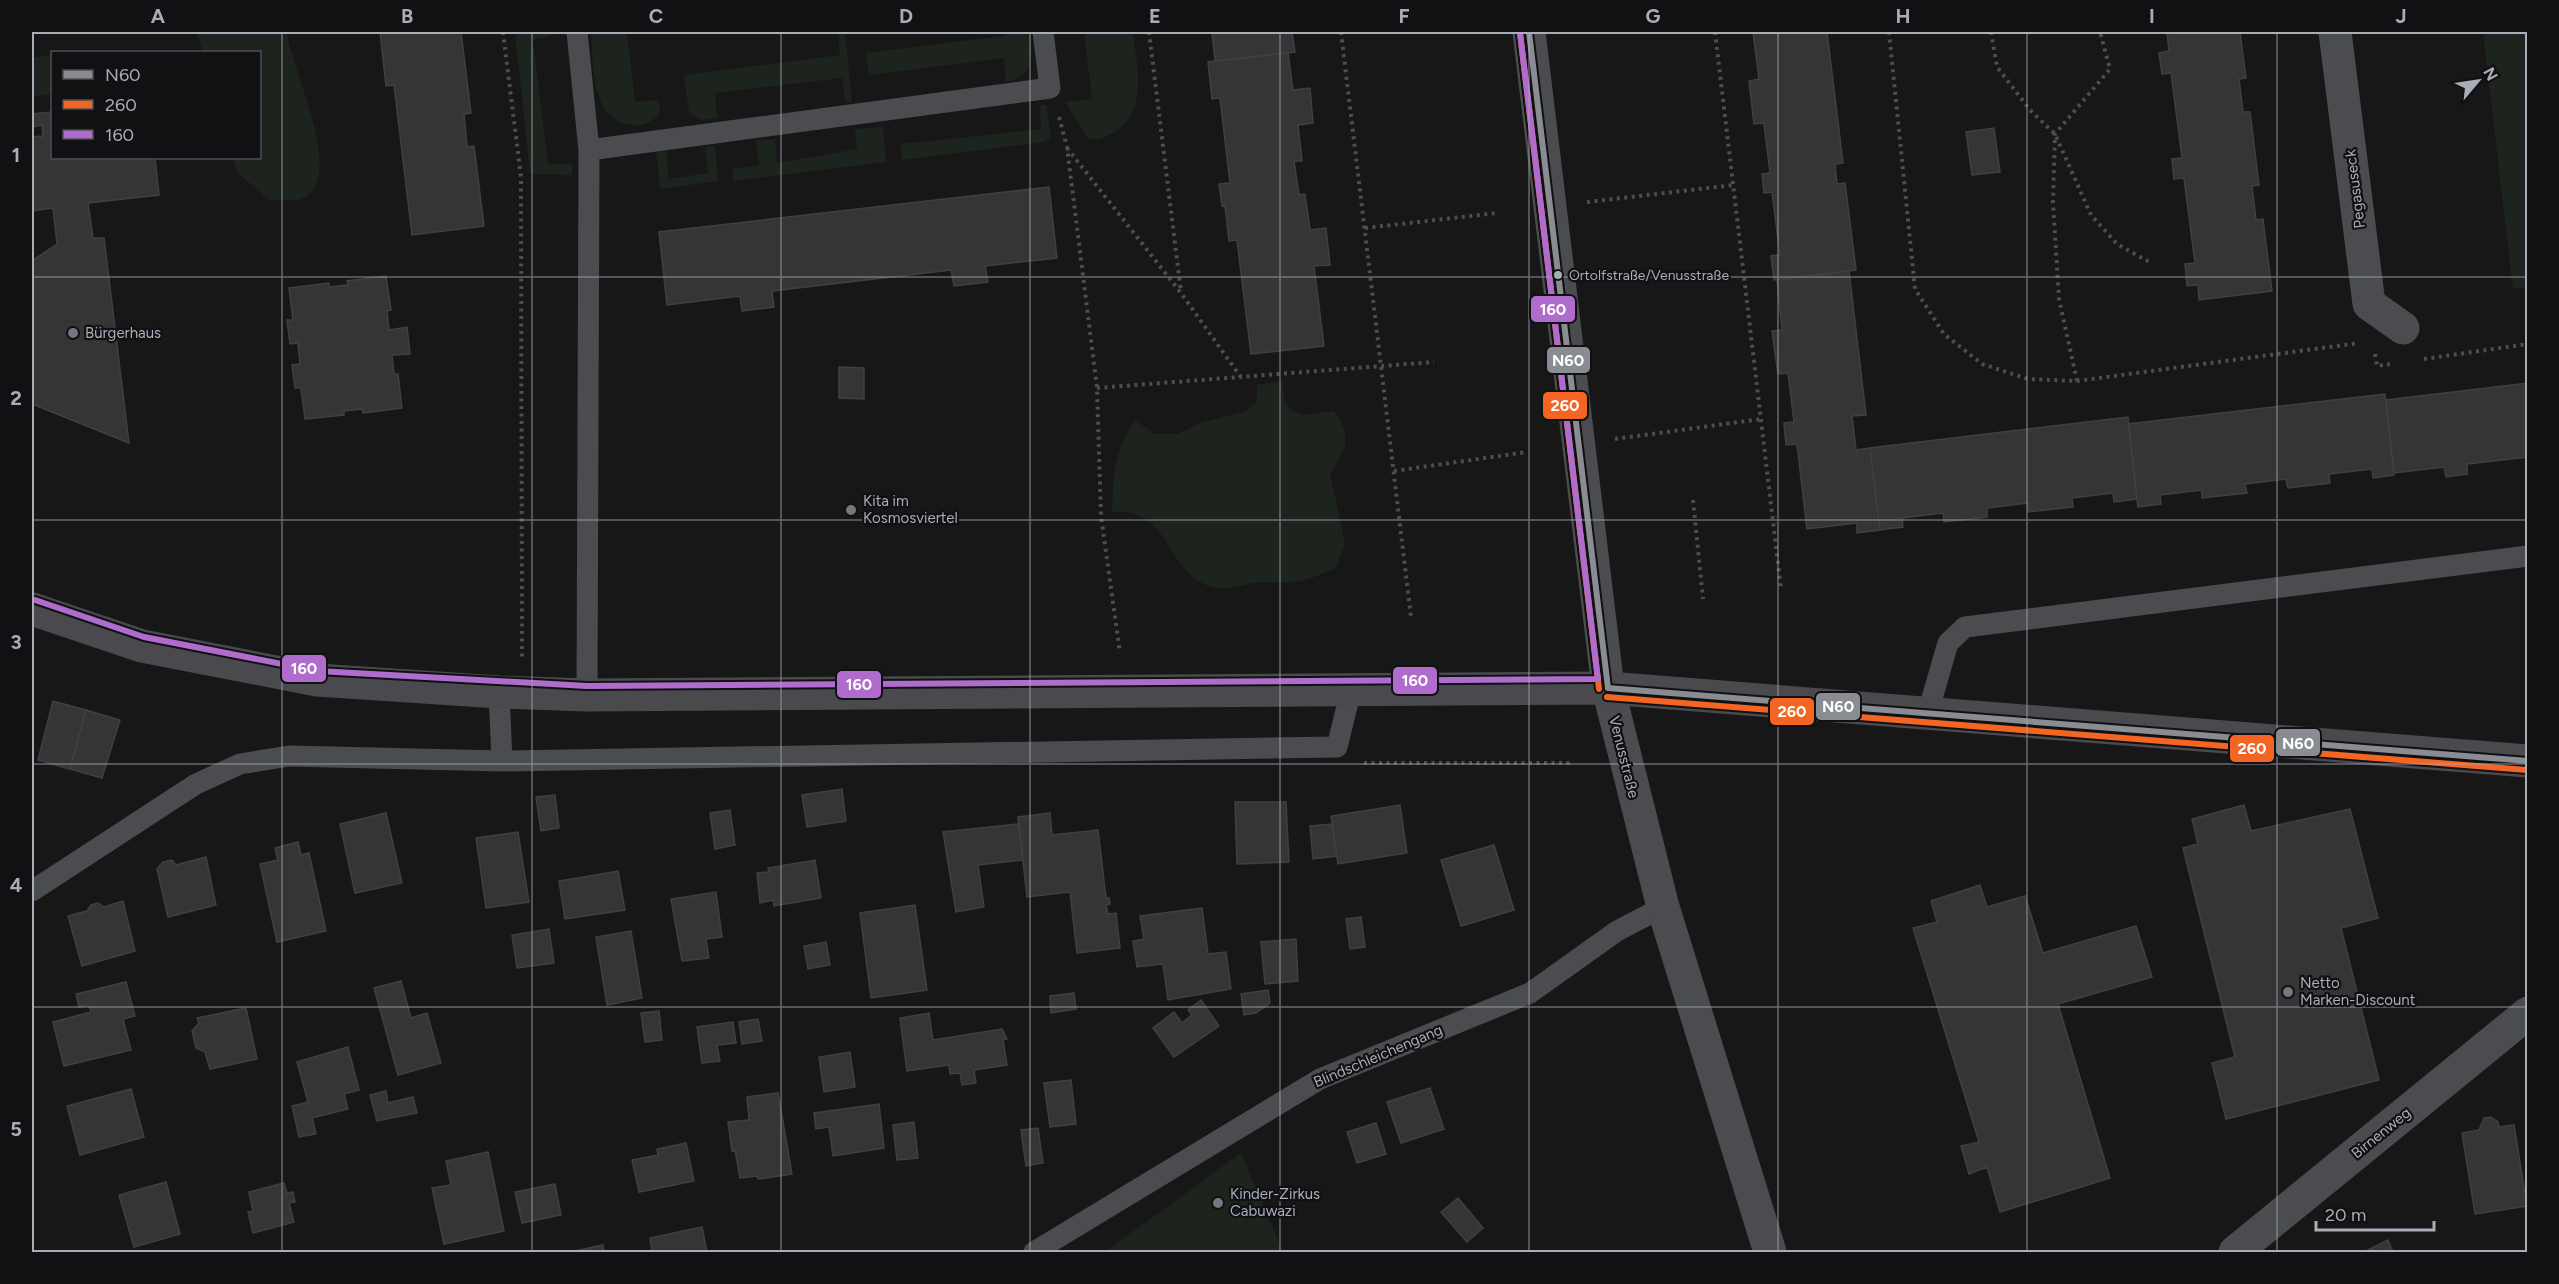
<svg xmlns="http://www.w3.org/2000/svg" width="2559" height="1284" viewBox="0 0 2559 1284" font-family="Figtree,sans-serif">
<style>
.green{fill:#1d241e}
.building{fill:#353536;stroke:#3f4043;stroke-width:1.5}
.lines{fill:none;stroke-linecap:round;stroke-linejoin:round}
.path{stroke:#4d4e52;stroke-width:4;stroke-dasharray:3 4.5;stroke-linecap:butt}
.lane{stroke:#4b4c50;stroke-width:21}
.street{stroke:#4b4c50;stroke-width:33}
.secondary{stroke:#4a4a4e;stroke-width:33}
.bus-1-casing{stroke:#111113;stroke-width:10}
.bus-2-casing{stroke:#111113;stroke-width:10}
.bus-3-casing{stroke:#111113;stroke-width:10}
.bus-1{stroke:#8a8c93;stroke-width:6}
.bus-2{stroke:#f26522;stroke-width:6}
.bus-3{stroke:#b06ccc;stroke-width:6}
.grid{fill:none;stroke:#a8adb8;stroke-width:1.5;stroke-opacity:0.55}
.bus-dot{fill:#a8adb8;stroke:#111113;stroke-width:2}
.poi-dot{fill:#757880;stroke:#111113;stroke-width:2}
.labels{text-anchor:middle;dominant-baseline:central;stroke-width:4.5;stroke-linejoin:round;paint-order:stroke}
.bus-label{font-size:14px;fill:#a8adb8;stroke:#111113;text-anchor:start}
.street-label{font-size:15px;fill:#a8adb8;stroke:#111113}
.poi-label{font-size:15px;fill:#a8adb8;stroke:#111113;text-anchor:start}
.line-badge{stroke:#111113;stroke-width:2}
.badge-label{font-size:16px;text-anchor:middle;font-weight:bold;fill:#fff}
.neatline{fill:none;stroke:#a8adb8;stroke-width:2}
.grid-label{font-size:20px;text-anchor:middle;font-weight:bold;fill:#a8adb8}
</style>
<rect width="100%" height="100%" fill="#171717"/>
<path class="green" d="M 196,32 L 287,32 C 290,67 349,182 301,199 C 293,202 278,200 269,200 L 237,172 L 233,158 L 260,158 L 260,52 L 203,52 Z
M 515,32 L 558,32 L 558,34 L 533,40 L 548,164 L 572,164 L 572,175 L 530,174 Z
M 591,32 L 627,32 L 635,102 L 659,100 L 660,113 C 653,122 643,127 632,125 C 589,120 594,64 591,32 Z
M 1004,32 L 1030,32 C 1033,55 1034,76 1006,82 L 1004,58 L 869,75 L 866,53 L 1004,36 Z
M 1084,32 L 1133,32 C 1137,67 1149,114 1111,134 C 1102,139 1097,141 1088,138 L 1065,102 L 1092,99 Z
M 2483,32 L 2527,32 L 2527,287 L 2513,289 Z
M 845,33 L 852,102 L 846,102 L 842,78 L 715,93 L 717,118 L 700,120 L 689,112 L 684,75 L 840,55 L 838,34 Z
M 52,55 L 52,94 L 32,97 L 32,58 Z
M 1046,105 L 1051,137 L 1044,142 L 902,160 L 901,144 L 1041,129 L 1040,106 Z
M 883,127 L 886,162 L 733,181 L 732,169 L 759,165 L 756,141 L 775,139 L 777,163 L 857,149 L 855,129 Z
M 715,146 L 718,181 L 660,189 L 656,152 L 667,151 L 668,179 L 708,173 L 705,147 Z
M 1282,381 L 1285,401 L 1291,411 L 1304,415 L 1334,411 C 1352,438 1347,449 1330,473 L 1345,543 L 1336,568 C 1325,572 1312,579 1301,581 C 1286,583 1270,581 1254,583 C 1238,585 1226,592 1209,586 C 1164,570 1171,507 1112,512 C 1114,469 1112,459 1135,420 L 1155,434 L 1178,434 L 1200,423 L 1246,411 L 1257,402 L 1257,385 Z
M 1241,1153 L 1283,1252 L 1105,1252 Z"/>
<path class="building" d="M 380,32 L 461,32 L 471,113 L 464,114 L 467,147 L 474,146 L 484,226 L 412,235 L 394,85 L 386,86 Z
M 1212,32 L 1292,32 L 1295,52 L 1215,61 Z
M 1753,32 L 1827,32 L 1843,163 L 1835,164 L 1837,184 L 1845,183 L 1856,270 L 1774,280 L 1771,256 L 1780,255 L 1772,192 L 1764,193 L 1762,174 L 1770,173 L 1764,123 L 1754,124 L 1749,81 L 1759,79 Z
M 2167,32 L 2240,32 L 2246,78 L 2239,79 L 2243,112 L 2250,112 L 2259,185 L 2252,186 L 2256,220 L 2263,219 L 2272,291 L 2199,300 L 2198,285 L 2187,286 L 2185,264 L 2195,263 L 2184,178 L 2174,179 L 2172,159 L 2182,158 L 2171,73 L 2162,74 L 2159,53 L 2169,51 Z
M 1288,53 L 1293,90 L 1310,88 L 1313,123 L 1298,125 L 1302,161 L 1294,161 L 1299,195 L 1305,194 L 1310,230 L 1326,228 L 1330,265 L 1314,266 L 1324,346 L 1251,354 L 1237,240 L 1229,241 L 1225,205 L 1222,206 L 1219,184 L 1230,183 L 1220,98 L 1212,99 L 1208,62 Z
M 52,112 L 52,158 L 155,158 L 159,195 L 88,203 L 93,238 L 104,238 L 129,443 L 32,404 L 32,261 L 57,244 L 53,208 L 32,211 L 32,137 L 43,136 L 42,125 L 32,127 L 32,114 Z
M 1994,128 L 2000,172 L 1972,175 L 1966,132 Z
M 1049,187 L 1057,258 L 985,266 L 988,282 L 954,286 L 951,270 L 772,291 L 774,307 L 742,311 L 740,296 L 667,305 L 659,232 Z
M 1849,271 L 1866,415 L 1852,416 L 1856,450 L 1870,448 L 1880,530 L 1857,533 L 1857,523 L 1807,529 L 1797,444 L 1786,445 L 1784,423 L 1794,422 L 1788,373 L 1778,374 L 1772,331 L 1782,330 L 1777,280 Z
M 386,276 L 391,310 L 387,311 L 389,330 L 407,327 L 410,354 L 392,355 L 394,374 L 398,374 L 402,408 L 363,413 L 362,409 L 344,411 L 344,415 L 305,419 L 301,388 L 295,388 L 292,365 L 300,364 L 298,343 L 290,344 L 287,320 L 293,320 L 289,288 L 329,283 L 329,287 L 348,285 L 347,281 Z
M 839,367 L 864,368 L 864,399 L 839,398 Z
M 2528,383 L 2528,457 L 2467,464 L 2467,474 L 2446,477 L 2444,467 L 2394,473 L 2386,400 Z
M 2385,394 L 2394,475 L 2373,478 L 2372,469 L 2329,474 L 2330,483 L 2288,488 L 2286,479 L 2245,484 L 2247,493 L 2202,498 L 2202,490 L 2160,495 L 2161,504 L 2138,507 L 2128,424 Z
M 2128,417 L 2137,499 L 2114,502 L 2113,493 L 2072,498 L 2073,507 L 2028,512 L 2028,503 L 1987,508 L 1987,517 L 1944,522 L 1943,513 L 1902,518 L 1903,527 L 1880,530 L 1870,448 Z
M 53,701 L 86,710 L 70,769 L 38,760 Z
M 86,710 L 120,720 L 102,778 L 70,769 Z
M 842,789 L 846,821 L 807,827 L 802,795 Z
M 555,795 L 559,828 L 541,831 L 536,797 Z
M 1235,802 L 1286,802 L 1289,862 L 1237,864 Z
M 1400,805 L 1407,853 L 1338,864 L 1331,816 Z
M 2244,805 L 2251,831 L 2350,809 L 2378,918 L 2341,928 L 2379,1080 L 2226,1119 L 2212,1063 L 2235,1057 L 2183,848 L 2198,844 L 2192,819 Z
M 730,810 L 735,845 L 715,849 L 710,813 Z
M 386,813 L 402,883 L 355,893 L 340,824 Z
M 1050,813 L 1052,835 L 1098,830 L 1106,898 L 1109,898 L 1110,904 L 1106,905 L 1108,914 L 1116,913 L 1120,948 L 1077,953 L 1070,892 L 1027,897 L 1018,817 Z
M 1019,824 L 1023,860 L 978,865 L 984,907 L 956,912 L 943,832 Z
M 1332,824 L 1337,856 L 1313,859 L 1310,826 Z
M 518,832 L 529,902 L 486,908 L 476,838 Z
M 298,842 L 301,855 L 309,853 L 326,931 L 277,942 L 260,864 L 278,860 L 275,848 Z
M 1494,845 L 1514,910 L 1461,926 L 1441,860 Z
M 206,857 L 216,905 L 168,917 L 157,869 L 163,862 L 172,860 L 176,865 Z
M 815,860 L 821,898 L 774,906 L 773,900 L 760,903 L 757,873 L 769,872 L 768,868 Z
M 618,871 L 625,910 L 565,919 L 559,881 Z
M 1980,885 L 1987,907 L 2025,896 L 2043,953 L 2136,926 L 2152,977 L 2058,1004 L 2110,1178 L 2000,1212 L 1987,1167 L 1969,1174 L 1961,1146 L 1979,1142 L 1913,928 L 1937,922 L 1931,901 Z
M 716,892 L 722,937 L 706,939 L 709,958 L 682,961 L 671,899 Z
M 123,901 L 135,951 L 82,966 L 68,916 L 87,911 L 91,905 L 98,903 L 104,907 Z
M 915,905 L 927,990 L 871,998 L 860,913 Z
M 1202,908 L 1208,954 L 1226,952 L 1231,989 L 1168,1000 L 1163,964 L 1137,967 L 1133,941 L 1144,939 L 1140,916 Z
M 1361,917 L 1365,947 L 1350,949 L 1346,919 Z
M 549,929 L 554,963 L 517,968 L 512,935 Z
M 631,931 L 642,998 L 607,1005 L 596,937 Z
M 1296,939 L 1298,981 L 1265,984 L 1261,942 Z
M 826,942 L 830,965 L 808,969 L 804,946 Z
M 401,981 L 411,1018 L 427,1013 L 441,1063 L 398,1075 L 374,988 Z
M 126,982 L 135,1016 L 123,1019 L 131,1050 L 64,1066 L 53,1022 L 91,1012 L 89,1005 L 79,1007 L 76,994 Z
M 1268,990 L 1270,1003 L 1256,1013 L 1244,1015 L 1241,994 Z
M 1074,993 L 1076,1009 L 1051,1013 L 1050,996 Z
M 1201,1000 L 1219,1026 L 1174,1057 L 1153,1028 L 1174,1012 L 1182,1023 L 1192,1015 L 1188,1010 Z
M 246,1008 L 257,1059 L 210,1069 L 205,1052 L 196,1048 L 192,1031 L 199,1023 L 197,1018 Z
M 659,1011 L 662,1040 L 645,1042 L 641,1013 Z
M 929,1013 L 933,1040 L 1002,1029 L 1007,1039 L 1003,1040 L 1007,1065 L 974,1070 L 976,1083 L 962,1085 L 960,1073 L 950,1074 L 949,1065 L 907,1071 L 900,1018 Z
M 758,1019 L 762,1041 L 742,1044 L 739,1022 Z
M 733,1022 L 736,1043 L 717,1045 L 720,1061 L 702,1063 L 697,1027 Z
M 348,1047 L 359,1090 L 344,1094 L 348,1109 L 312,1118 L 316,1134 L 299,1137 L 292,1106 L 308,1102 L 297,1062 Z
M 850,1052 L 855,1087 L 824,1092 L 819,1057 Z
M 1071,1080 L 1076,1124 L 1050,1127 L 1044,1083 Z
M 1430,1088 L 1444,1129 L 1401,1143 L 1387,1102 Z
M 131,1089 L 144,1137 L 80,1155 L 67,1106 Z
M 386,1091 L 388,1103 L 413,1097 L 417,1113 L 377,1121 L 370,1095 Z
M 778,1093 L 792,1174 L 758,1179 L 757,1176 L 740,1178 L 735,1150 L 732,1151 L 728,1122 L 749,1120 L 747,1097 Z
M 879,1104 L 884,1148 L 833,1156 L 829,1127 L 816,1129 L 814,1113 Z
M 2491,1117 L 2498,1122 L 2499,1127 L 2514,1125 L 2527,1206 L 2475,1214 L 2462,1133 L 2479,1130 L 2484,1118 Z
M 914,1122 L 918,1158 L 897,1160 L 893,1125 Z
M 1376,1123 L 1386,1154 L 1357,1163 L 1347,1132 Z
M 1038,1128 L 1043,1163 L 1026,1166 L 1021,1130 Z
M 686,1143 L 694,1181 L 639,1192 L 632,1160 L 658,1155 L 657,1149 Z
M 488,1152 L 504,1231 L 444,1244 L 432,1188 L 451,1185 L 446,1161 Z
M 166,1182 L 180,1234 L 134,1247 L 119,1195 Z
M 284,1183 L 287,1193 L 293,1192 L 295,1202 L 289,1203 L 294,1222 L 253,1233 L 248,1212 L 253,1211 L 249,1192 Z
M 555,1184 L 561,1215 L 522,1223 L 515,1192 Z
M 1458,1198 L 1483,1228 L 1467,1242 L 1441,1212 Z
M 702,1227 L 707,1252 L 652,1252 L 650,1238 Z
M 2388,1240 L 2393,1252 L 2364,1252 Z
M 603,1245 L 604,1252 L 570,1252 Z"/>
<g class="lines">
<path class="path" d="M 503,32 L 521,177 L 522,657
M 1149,32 L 1181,292
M 1341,32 L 1411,617
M 1715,32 L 1781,589
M 1889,32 L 1915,289 L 1944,334 L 1982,364 L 2028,379 L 2077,381 L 2359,343
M 1991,32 L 1997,67 L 2030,110 L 2055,134 L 2091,215 L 2117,244 L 2151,263
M 1059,117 L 1067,147 L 1097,388 L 1101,516 L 1120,653
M 1067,148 L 1181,293 L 1240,376
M 1587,202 L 1734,185
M 1365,228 L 1497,213
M 2375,354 L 2377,366 L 2390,364
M 2424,359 L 2528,344
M 2077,381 L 2059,299 L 2053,203 L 2055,134 L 2110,69 L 2100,32
M 1097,388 L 1434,362
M 1615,439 L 1761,419
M 1394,471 L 1527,452
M 1693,500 L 1703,599
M 1364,763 L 1573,763"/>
<path class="lane" d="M 577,32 L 589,150 L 587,695
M 589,150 L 1050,88 L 1043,32
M 499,692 L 502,761
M 1928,712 L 1948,643 L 1965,627 L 2528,556
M 32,891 L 196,784 L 240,764 L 289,756 L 502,761 L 1337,747 L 1351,690
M 1034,1252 L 1320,1079 L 1530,993 L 1617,931 L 1663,907"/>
<path class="street" d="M 1529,32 L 1608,688 L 1663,907 L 1770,1252
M 2335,32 L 2369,304 L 2403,328
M 2235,1252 L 2528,1013"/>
<path class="secondary" d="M 32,609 L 142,646 L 317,680 L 499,692 L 587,695 L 1608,688 L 2528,761"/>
<g class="bus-1-casing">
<path id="bus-1" d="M 1529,32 L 1608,688
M 1608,688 L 2528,761"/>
</g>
<g class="bus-2-casing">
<path id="bus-2" d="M 1520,33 L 1599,689
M 1607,697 L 2527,770"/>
</g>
<g class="bus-3-casing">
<path id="bus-3" d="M 35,600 L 144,637 L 318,671 L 587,686 L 1598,679 L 1520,33"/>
</g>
<use href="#bus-1" class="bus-1"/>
<use href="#bus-2" class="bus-2"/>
<use href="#bus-3" class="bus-3"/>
</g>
<path class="grid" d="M 282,32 L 282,1252M 532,32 L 532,1252M 781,32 L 781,1252M 1030,32 L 1030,1252M 1280,32 L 1280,1252M 1529,32 L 1529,1252M 1778,32 L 1778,1252M 2027,32 L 2027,1252M 2277,32 L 2277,1252M 32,277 L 2528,277M 32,520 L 2528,520M 32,764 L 2528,764M 32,1007 L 2528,1007"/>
<circle class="bus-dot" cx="1558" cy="275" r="5"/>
<g class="poi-dot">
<circle cx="73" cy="333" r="6"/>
<circle cx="851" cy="510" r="6"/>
<circle cx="2288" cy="992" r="6"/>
<circle cx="1218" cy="1203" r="6"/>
</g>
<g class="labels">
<g class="bus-label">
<text x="1569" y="275">Ortolfstraße/Venusstraße</text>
</g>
<g class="street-label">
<text transform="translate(2355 189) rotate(-97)">Pegasuseck</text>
<text transform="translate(1624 757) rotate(76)">Venusstraße</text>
<text transform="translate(1378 1056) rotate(-23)">Blindschleichengang</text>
<text transform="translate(2381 1133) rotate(-39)">Birnenweg</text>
</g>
<g class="poi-label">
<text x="85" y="333">Bürgerhaus</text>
<text x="863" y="501">Kita im<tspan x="863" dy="17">Kosmosviertel</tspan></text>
<text x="2300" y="983">Netto<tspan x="2300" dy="17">Marken-Discount</tspan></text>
<text x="1230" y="1194">Kinder-Zirkus<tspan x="1230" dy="17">Cabuwazi</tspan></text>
</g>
</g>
<g class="line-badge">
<rect x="1530" y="295" width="46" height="28" rx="6" fill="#b06ccc"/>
<rect x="1546" y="346" width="45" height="28" rx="6" fill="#8a8c93"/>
<rect x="1542" y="391" width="46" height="29" rx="6" fill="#f26522"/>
<rect x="281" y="654" width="46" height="29" rx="6" fill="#b06ccc"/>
<rect x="1392" y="666" width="46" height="29" rx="6" fill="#b06ccc"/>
<rect x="836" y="670" width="46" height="29" rx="6" fill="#b06ccc"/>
<rect x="1815" y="692" width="46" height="29" rx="6" fill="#8a8c93"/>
<rect x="1769" y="697" width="46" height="29" rx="6" fill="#f26522"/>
<rect x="2275" y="728" width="46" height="29" rx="6" fill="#8a8c93"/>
<rect x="2229" y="734" width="46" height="29" rx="6" fill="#f26522"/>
</g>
<g class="badge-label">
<text x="1553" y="315">160</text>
<text x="1568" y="366">N60</text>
<text x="1565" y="411">260</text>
<text x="304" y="674">160</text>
<text x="1415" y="686">160</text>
<text x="859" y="690">160</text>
<text x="1838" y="712">N60</text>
<text x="1792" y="717">260</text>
<text x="2298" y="749">N60</text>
<text x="2252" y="754">260</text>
</g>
<rect width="2559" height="1284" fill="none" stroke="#111113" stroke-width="66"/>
<rect x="51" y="51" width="210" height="108" fill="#111113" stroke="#4d4f55" stroke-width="1.5"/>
<rect x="63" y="70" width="30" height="9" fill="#8a8c93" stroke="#4d4f55" stroke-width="1.5"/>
<text x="105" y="81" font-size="18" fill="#a8adb8">N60</text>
<rect x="63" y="100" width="30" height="9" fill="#f26522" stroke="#4d4f55" stroke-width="1.5"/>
<text x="105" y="111" font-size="18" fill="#a8adb8">260</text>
<rect x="63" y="130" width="30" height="9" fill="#b06ccc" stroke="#4d4f55" stroke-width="1.5"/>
<text x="105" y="141" font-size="18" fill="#a8adb8">160</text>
<g transform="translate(2478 81) rotate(61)" stroke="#111113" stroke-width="4.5" paint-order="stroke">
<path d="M0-4.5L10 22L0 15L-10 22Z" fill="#a8adb8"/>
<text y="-9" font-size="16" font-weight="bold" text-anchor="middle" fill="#a8adb8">N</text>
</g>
<path d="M2316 1221v9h118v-9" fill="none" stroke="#a8adb8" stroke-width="3"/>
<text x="2325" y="1221" font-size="18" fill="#a8adb8" stroke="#111113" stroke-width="4.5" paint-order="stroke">20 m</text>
<rect x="33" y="33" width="2493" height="1218" class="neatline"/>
<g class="grid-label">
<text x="158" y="23">A</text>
<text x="407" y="23">B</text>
<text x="656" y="23">C</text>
<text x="906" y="23">D</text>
<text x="1155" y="23">E</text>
<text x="1404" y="23">F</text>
<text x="1653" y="23">G</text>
<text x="1903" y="23">H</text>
<text x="2152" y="23">I</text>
<text x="2401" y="23">J</text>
<text x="16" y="162">1</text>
<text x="16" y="405">2</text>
<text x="16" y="649">3</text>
<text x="16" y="892">4</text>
<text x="16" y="1136">5</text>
</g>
</svg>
